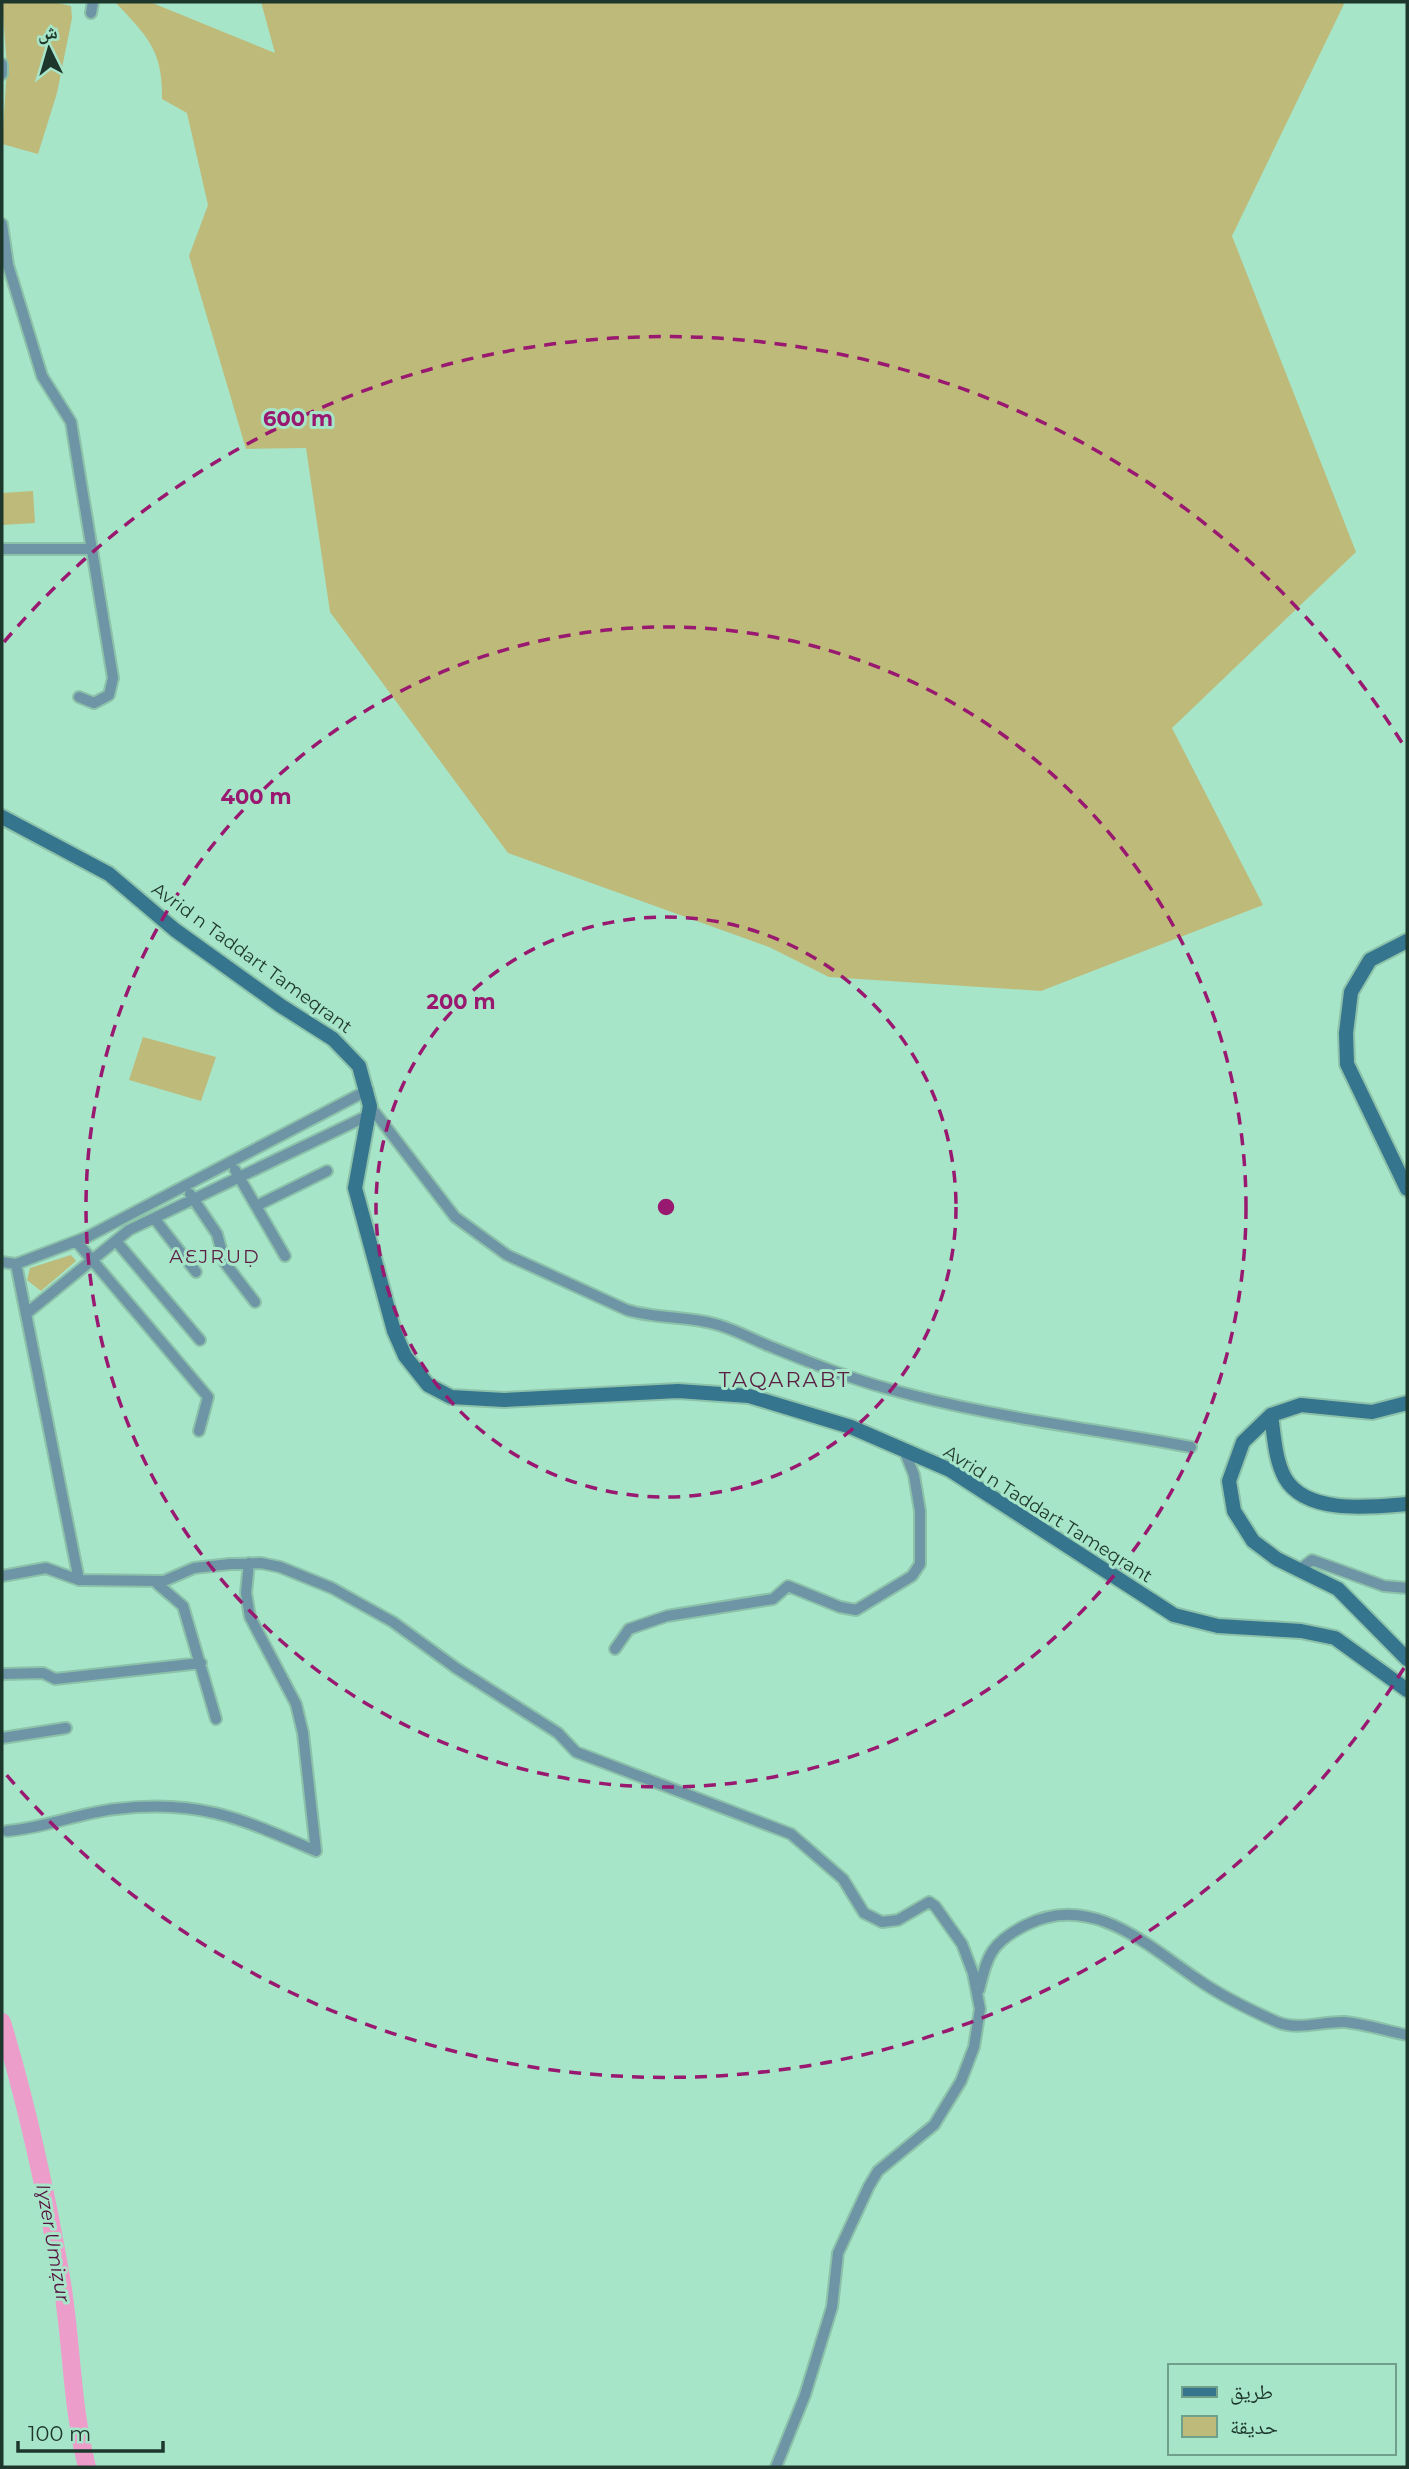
<svg xmlns="http://www.w3.org/2000/svg" width="1409" height="2469" viewBox="0 0 1409 2469" font-family="Montserrat,'Noto Naskh Arabic',sans-serif">
<style>
.green{fill:#beba7a}
.lines{fill:none;stroke-linecap:round;stroke-linejoin:round}
.river{stroke:#ed9dca;stroke-width:18}
.street-casing{stroke:#8cc2aa;stroke-width:14}
.secondary-casing{stroke:#8cc2aa;stroke-width:18}
.street{stroke:#6e95a5;stroke-width:10}
.secondary{stroke:#35758d;stroke-width:14}
.ring{fill:none;stroke:#991970;stroke-width:3.5;stroke-dasharray:12 9}
.labels{text-anchor:middle;dominant-baseline:central;stroke-width:6;stroke-linejoin:round;paint-order:stroke}
.street-label{font-size:18px;fill:#1e372d;stroke:#a7e5c9}
.neighbourhood-label{font-size:19px;letter-spacing:2px;fill:#5b1f44;stroke:#a7e5c9}
.water-label{font-size:19px;font-style:italic;fill:#55103d;stroke:#a7e5c9}
.quarter-label{font-size:21px;letter-spacing:2px;fill:#5b1f44;stroke:#a7e5c9}
.centre{fill:#991970;stroke:#a7e5c9;stroke-width:3.5}
.ring-label{font-size:21px;text-anchor:middle;font-weight:bold;fill:#991970;stroke:#a7e5c9;stroke-width:6;stroke-linejoin:round;paint-order:stroke}
</style>
<rect width="100%" height="100%" fill="#a7e5c9"/>
<path class="green" d="M 2,2 L 54,2 L 71,6 L 72,18 L 57,93 L 38,154 L 2,144 L 7,67 Z
M 115,2 L 150,2 L 275,53 L 261,2 L 1345,2 L 1232,236 L 1356,552 L 1172,728 L 1263,905 L 1041,991 L 829,977 L 769,947 L 508,853 L 330,612 L 306,448 L 246,449 L 189,256 L 208,205 L 187,113 L 162,99 C 163,50 147,36 115,2 Z
M 33,491 L 35,523 L 2,525 L 2,493 Z
M 143,1037 L 216,1057 L 201,1101 L 129,1080 Z
M 71,1255 L 76,1261 L 41,1291 L 27,1280 L 30,1268 Z"/>
<g class="lines">
<path class="river" d="M 2,2022 C 27,2105 46,2192 61,2277 C 72,2340 71,2405 87,2467"/>
<g class="street-casing">
<path id="street" d="M 91,13 L 93,2
M 2,64 L 2,74
M 2,224 L 8,265 L 42,376 L 71,422 L 113,678 L 109,695 L 94,703 L 79,697
M 2,549 L 90,549
M 370,1106 L 455,1217 L 507,1255 L 627,1310 C 656,1319 686,1316 715,1324 C 734,1329 752,1339 769,1346 C 809,1362 848,1378 889,1389 C 988,1417 1090,1428 1191,1447
M 235,1170 L 285,1256
M 190,1194 L 217,1234 L 225,1263 L 255,1302
M 256,1206 L 327,1171
M 154,1218 L 196,1272
M 76,1241 L 208,1397 L 199,1431
M 116,1241 L 200,1340
M 2,1262 L 16,1264
M 16,1264 L 87,1237 L 368,1090
M 16,1264 L 79,1580
M 27,1313 L 129,1230 L 367,1116
M 1299,1570 L 1312,1560 L 1384,1586 L 1407,1588
M 2,1576 L 46,1568 L 79,1580 L 164,1581 L 194,1568 L 230,1564 L 261,1563 L 280,1567 L 332,1588 L 393,1622 L 456,1668 L 558,1733 L 576,1752 L 791,1834 L 843,1879 L 864,1913 L 882,1922 L 898,1920 L 929,1902 L 935,1906 L 962,1944 L 973,1973 L 980,2009 L 974,2047 L 961,2081 L 934,2125 L 878,2171 L 869,2186 L 838,2253 L 832,2307 L 805,2395 L 776,2467
M 154,1581 L 183,1606 L 216,1719
M 615,1649 L 629,1629 L 667,1616 L 773,1599 L 788,1586 L 840,1607 L 856,1610 L 912,1576 L 920,1564 L 920,1511 L 914,1475 L 904,1450
M 2,1674 L 43,1673 L 55,1679 L 201,1663
M 2,1738 L 66,1728
M 7,1831 C 44,1828 79,1813 116,1809 C 200,1799 242,1819 316,1851 L 303,1733 L 296,1704 L 250,1617 L 246,1593 L 249,1563
M 979,1990 C 987,1955 992,1942 1026,1925 C 1091,1892 1147,1945 1197,1979 C 1221,1996 1250,2010 1277,2022 C 1299,2031 1322,2021 1345,2022 C 1365,2024 1387,2031 1407,2035"/>
</g>
<g class="secondary-casing">
<path id="secondary" d="M 2,817 L 109,874 L 175,930 L 281,1006 L 333,1039 L 359,1066 L 370,1106 L 355,1188 L 394,1331 L 405,1356 L 428,1385 L 451,1397 L 504,1400 L 678,1391 L 749,1396 L 851,1427 L 950,1470 L 1174,1615 L 1218,1626 L 1301,1631 L 1335,1638 L 1407,1690
M 1407,941 L 1370,960 L 1351,992 L 1346,1033 L 1347,1064 L 1407,1189
M 1407,1403 L 1372,1412 L 1301,1405 L 1271,1415 L 1243,1442 L 1229,1481 L 1234,1511 L 1253,1541 L 1277,1559 L 1338,1589 L 1407,1659
M 1271,1415 C 1274,1435 1275,1460 1285,1478 C 1306,1515 1372,1507 1407,1504"/>
</g>
<use href="#street" class="street"/>
<use href="#secondary" class="secondary"/>
</g>
<g class="ring">
<circle cx="666" cy="1207" r="290"/>
<circle cx="666" cy="1207" r="580"/>
<path d="M1404 1668A870 870 0 0 1 4 1772M4 642A870 870 0 0 1 1404 746"/>
</g>
<g class="labels">
<g class="street-label">
<text transform="translate(252 958) rotate(36)">Avrid n Taddart Tameqrant</text>
<text transform="translate(1048 1514) rotate(32)">Avrid n Taddart Tameqrant</text>
</g>
<g class="neighbourhood-label">
<text x="215" y="1256">AƐJRUḌ</text>
</g>
<g class="water-label">
<text transform="translate(53 2243) rotate(80)">Iɣzer Umiẓur</text>
</g>
<g class="quarter-label">
<text x="785" y="1379">TAQARABT</text>
</g>
</g>
<circle cx="666" cy="1207" r="10" class="centre"/>
<g class="ring-label">
<text x="298" y="426">600 m</text>
<text x="256" y="804">400 m</text>
<text x="461" y="1009">200 m</text>
</g>
<rect width="1409" height="2469" fill="none" stroke="#1e372d" stroke-width="7"/>
<rect x="1168" y="2364" width="228" height="91" fill="#a7e5c9" stroke="#709f8b" stroke-width="2"/>
<rect x="1182" y="2387" width="35" height="10" fill="#35758d" stroke="#709f8b" stroke-width="2"/>
<text x="1230" y="2399" font-size="21" fill="#1e372d">طريق</text>
<rect x="1182" y="2416" width="35" height="21" fill="#beba7a" stroke="#709f8b" stroke-width="2"/>
<text x="1230" y="2434" font-size="21" fill="#1e372d">حديقة</text>
<g transform="translate(49 49) rotate(355)" stroke="#a7e5c9" stroke-width="5" paint-order="stroke">
<path d="M0-5L12 26L0 18L-12 26Z" fill="#1e372d"/>
<text y="-10" font-size="19" font-weight="bold" text-anchor="middle" fill="#1e372d">ش</text>
</g>
<path d="M18 2441v10h145v-10" fill="none" stroke="#1e372d" stroke-width="3.5"/>
<text x="28" y="2441" font-size="21" fill="#1e372d" stroke="#a7e5c9" stroke-width="5" paint-order="stroke">100 m</text>
</svg>
